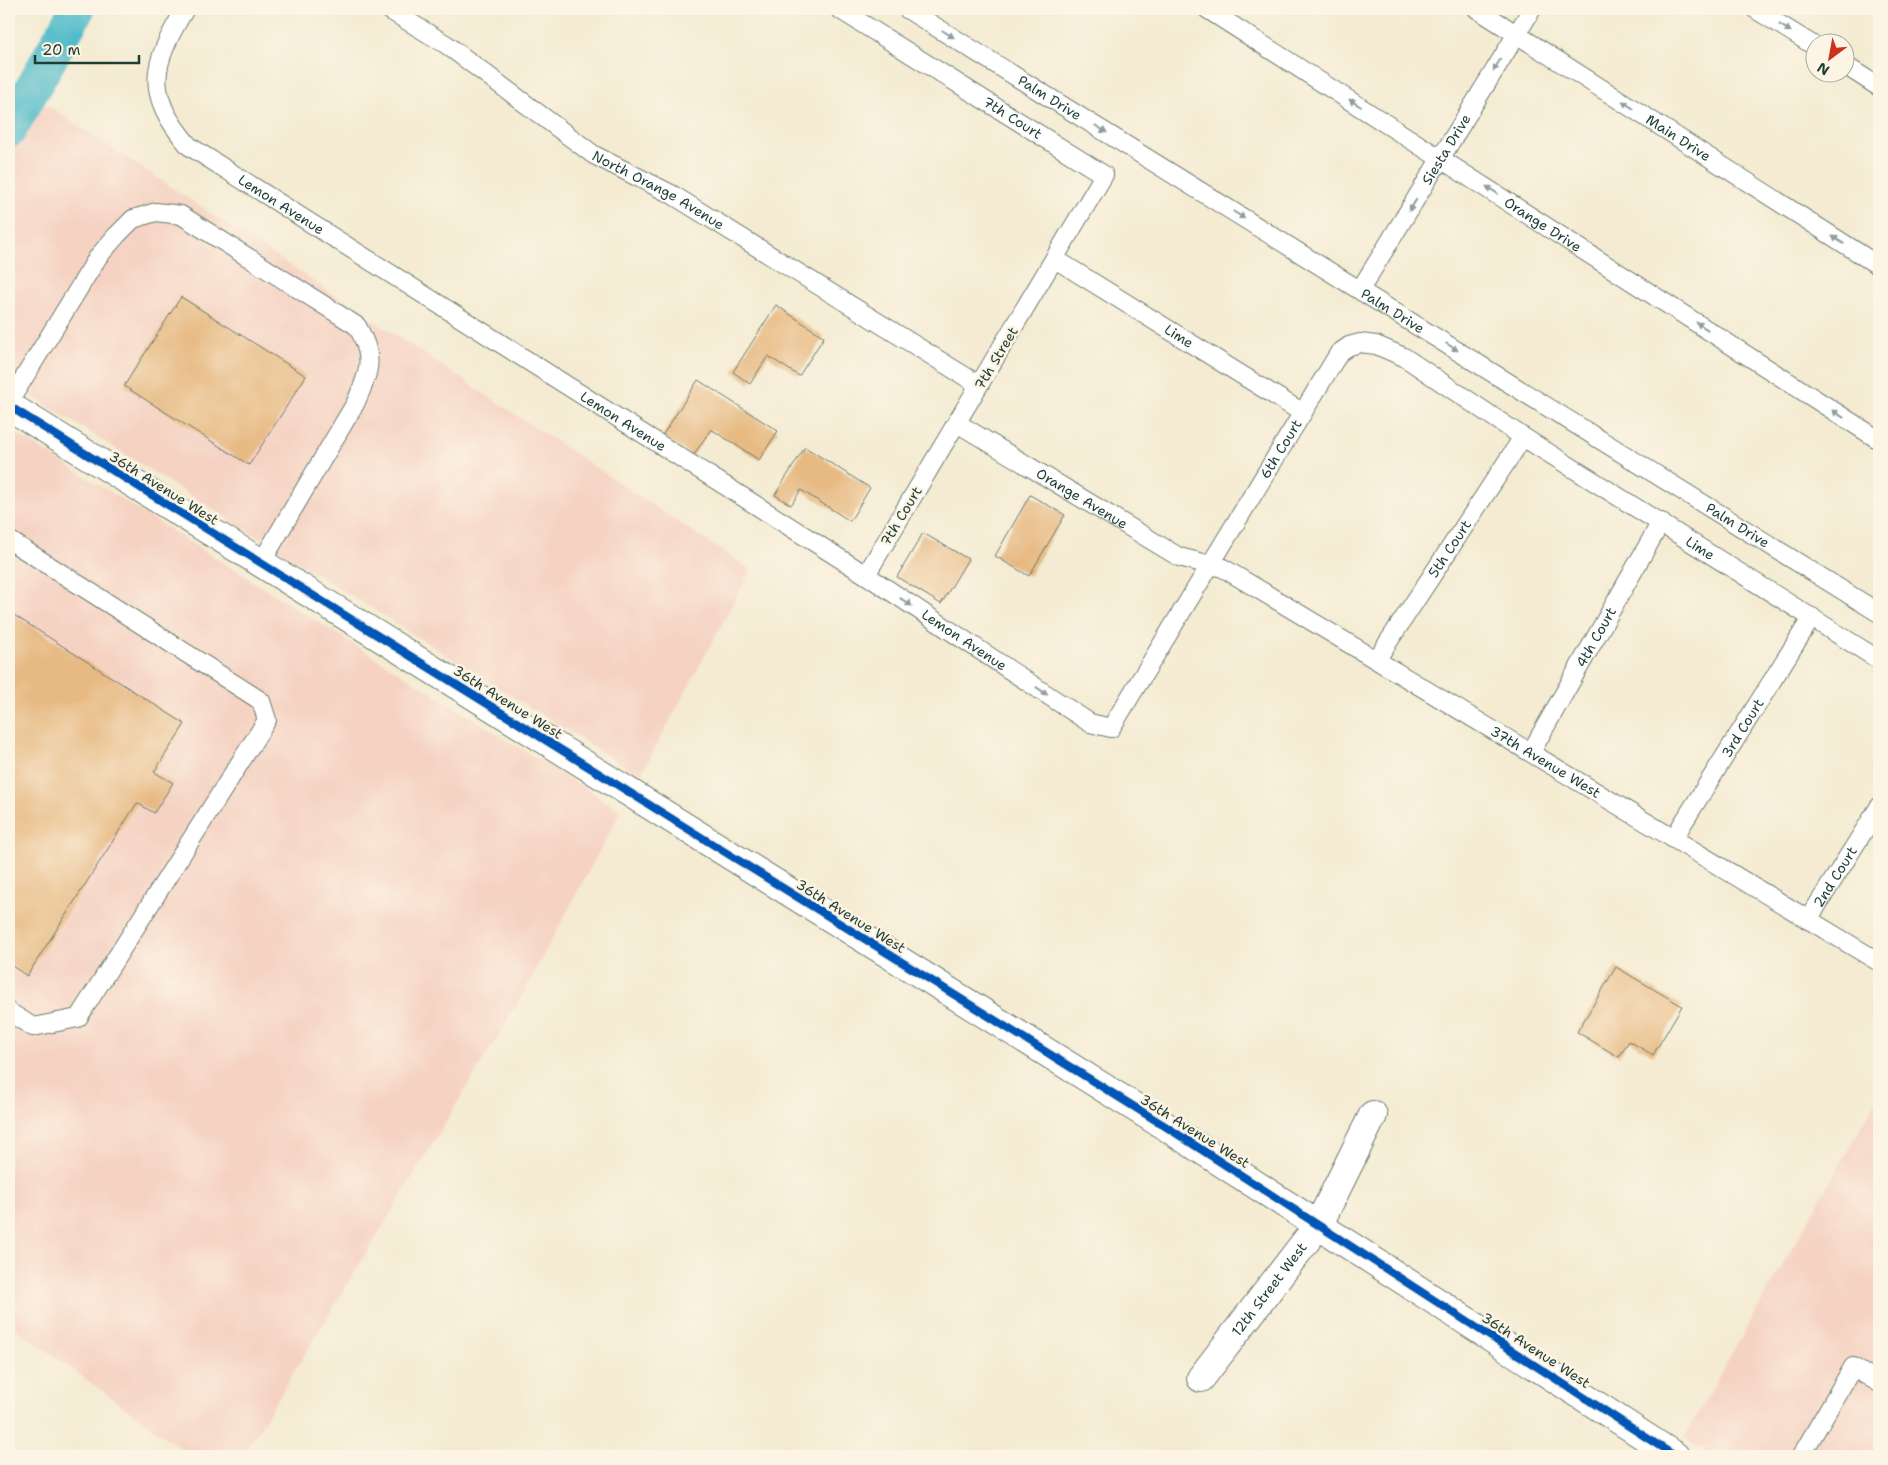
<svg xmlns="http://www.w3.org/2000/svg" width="1888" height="1465" viewBox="0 0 1888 1465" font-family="'Shantell Sans',sans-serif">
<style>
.built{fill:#f5d2c2}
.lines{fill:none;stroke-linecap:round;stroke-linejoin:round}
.canal{stroke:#4ebac9;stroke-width:36}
.building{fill:#e7ba83}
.service-casing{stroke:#6a7a6b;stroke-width:20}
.minor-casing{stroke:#6a7a6b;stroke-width:30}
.service{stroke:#fff;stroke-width:18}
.minor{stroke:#fff;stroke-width:28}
.cycleway-casing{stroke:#fcf5e5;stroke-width:11}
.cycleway{stroke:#0057b8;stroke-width:8}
.oneway{fill:#8f9e9a}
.labels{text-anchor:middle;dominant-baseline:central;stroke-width:5;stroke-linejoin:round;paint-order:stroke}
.street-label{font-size:14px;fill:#1f3d34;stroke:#fcf5e5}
</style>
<rect width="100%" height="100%" fill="#fcf5e5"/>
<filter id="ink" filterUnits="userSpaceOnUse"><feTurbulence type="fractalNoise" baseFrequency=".02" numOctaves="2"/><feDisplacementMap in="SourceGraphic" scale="10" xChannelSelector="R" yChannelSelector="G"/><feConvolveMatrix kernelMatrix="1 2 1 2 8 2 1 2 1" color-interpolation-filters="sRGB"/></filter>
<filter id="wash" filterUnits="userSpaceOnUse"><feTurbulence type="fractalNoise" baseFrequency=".0096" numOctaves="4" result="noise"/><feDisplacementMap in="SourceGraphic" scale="20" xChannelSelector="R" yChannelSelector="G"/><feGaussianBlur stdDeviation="1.12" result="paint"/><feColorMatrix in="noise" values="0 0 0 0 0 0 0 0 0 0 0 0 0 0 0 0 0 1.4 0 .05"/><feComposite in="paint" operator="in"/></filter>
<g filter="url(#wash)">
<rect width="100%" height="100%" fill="#f4ebd2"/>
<path class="built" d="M 9,80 L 751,570 L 640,776 L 9,382 Z
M 9,429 L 621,811 L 515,1008 L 243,1456 L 191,1456 L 9,1323 Z
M 1879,1096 L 1879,1456 L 1712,1456 L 1684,1438 Z"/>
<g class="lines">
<path class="canal" d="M 9,130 L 77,9"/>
</g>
<g id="blocks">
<path class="building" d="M 181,297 L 306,376 L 249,465 L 124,386 Z
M 776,305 L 824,337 L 799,376 L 768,356 L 750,384 L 733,372 Z
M 698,380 L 778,431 L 759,460 L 711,429 L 693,456 L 662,436 Z
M 805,447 L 870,488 L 850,521 L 801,490 L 791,505 L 775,495 Z
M 1030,495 L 1065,515 L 1029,576 L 995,556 Z
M 923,533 L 968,559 L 941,604 L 897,577 Z
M 9,612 L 185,724 L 154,772 L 173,783 L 154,813 L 137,803 L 27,976 L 9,964 Z
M 1616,967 L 1682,1006 L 1653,1055 L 1629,1041 L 1619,1057 L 1577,1032 Z"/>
</g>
</g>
<g filter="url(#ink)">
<use href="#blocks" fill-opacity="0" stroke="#6a7a6b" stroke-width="1"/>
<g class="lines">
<g class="service-casing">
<g id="service">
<path id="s1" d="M 185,9 C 151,66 144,93 189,146 L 866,575 L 1090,723 L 1111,728 L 1339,353 L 1349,346 L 1360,343 L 1376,345 L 1404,357 L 1523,437 L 1879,660"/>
<path id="s2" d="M 388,9 L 447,45 L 594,155 L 673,195 L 979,385"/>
<path id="s3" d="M 839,9 L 1104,175 L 866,575"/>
<path id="s4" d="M 907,9 L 1879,613"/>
<path id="s5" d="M 1207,9 L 1879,440"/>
<path id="s6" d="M 1477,9 L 1879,266"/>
<path d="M 1755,9 L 1816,47"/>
<path d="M 1846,66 L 1879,87"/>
<path id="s7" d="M 1055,259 L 1303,413"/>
<path id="s8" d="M 1360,290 L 1532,9"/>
<path d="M 9,402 L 98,257 L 117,235 L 133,219 L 156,212 L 181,215 L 357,326 C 376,359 369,372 355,404 L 261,563"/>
<path id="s9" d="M 957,423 L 1179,557 L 1223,568 L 1879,962"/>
<path d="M 9,540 L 261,701 L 267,720 L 78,1018 L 33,1027 L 9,1012"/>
<path id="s10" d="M 1377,659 L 1523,437"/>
<path id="s11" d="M 1531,752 L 1661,522"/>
<path id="s12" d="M 1673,839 L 1812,617"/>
<path id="s13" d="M 1808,920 L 1879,807"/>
<path d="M 1801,1456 L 1853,1367 L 1879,1383"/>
</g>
</g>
<g class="minor-casing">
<g id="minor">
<path d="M 9,406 L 1165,1126 L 1675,1456"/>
<path id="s14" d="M 1201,1378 L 1319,1224 L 1373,1115"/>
</g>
</g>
<use href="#service" class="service"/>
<use href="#minor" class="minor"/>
<g class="cycleway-casing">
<path id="cycleway" d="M 9,406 L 1165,1126 L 1675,1456"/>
</g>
<use href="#cycleway" class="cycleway"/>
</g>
<defs><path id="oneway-solid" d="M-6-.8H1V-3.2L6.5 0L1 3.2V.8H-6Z" transform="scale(1.25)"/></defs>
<g class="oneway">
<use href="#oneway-solid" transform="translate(1785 28) rotate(32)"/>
<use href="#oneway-solid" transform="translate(948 34) rotate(32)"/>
<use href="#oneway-solid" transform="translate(1497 65) rotate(121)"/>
<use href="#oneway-solid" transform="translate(1355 103) rotate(-148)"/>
<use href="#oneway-solid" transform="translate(1628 105) rotate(-147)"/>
<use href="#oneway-solid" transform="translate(1101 129) rotate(32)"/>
<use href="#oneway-solid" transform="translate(1492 190) rotate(-147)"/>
<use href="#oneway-solid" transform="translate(1413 205) rotate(122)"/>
<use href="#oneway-solid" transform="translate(1239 215) rotate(32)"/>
<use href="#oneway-solid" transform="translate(1838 240) rotate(-147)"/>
<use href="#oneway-solid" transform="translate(1702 326) rotate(-147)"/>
<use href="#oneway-solid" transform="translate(1452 347) rotate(32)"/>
<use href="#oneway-solid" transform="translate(1838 414) rotate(-147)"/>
<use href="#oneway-solid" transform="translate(906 602) rotate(33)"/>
<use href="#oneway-solid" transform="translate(1042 691) rotate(33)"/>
</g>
</g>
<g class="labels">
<g class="street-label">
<text stroke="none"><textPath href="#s4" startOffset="168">Palm Drive</textPath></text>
<text stroke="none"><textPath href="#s3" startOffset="205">7th Court</textPath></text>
<text stroke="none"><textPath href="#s6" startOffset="239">Main Drive</textPath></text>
<text stroke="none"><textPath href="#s8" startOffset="165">Siesta Drive</textPath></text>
<text stroke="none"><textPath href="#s2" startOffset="326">North Orange Avenue</textPath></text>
<text stroke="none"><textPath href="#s1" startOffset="261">Lemon Avenue</textPath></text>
<text stroke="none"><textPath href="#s5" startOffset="399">Orange Drive</textPath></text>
<text stroke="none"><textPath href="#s4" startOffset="572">Palm Drive</textPath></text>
<text stroke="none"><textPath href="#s7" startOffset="146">Lime</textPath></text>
<text transform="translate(996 358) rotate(-59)">7th Street</text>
<text stroke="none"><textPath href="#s1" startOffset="666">Lemon Avenue</textPath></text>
<text stroke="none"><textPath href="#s1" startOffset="1570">6th Court</textPath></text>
<text transform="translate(164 488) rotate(32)">36th Avenue West</text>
<text stroke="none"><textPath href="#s9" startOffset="146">Orange Avenue</textPath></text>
<text transform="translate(901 516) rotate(-59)">7th Court</text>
<text stroke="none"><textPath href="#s4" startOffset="978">Palm Drive</textPath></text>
<text stroke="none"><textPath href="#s1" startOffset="2105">Lime</textPath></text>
<text stroke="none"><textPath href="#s10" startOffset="132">5th Court</textPath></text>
<text stroke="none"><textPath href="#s11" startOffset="132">4th Court</textPath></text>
<text stroke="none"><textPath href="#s1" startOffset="1071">Lemon Avenue</textPath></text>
<text transform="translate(508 702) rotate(32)">36th Avenue West</text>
<text stroke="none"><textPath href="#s12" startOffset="131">3rd Court</textPath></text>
<text stroke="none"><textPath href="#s9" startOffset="681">37th Avenue West</textPath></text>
<text stroke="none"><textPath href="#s13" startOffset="51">2nd Court</textPath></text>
<text transform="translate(851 916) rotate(32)">36th Avenue West</text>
<text transform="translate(1195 1131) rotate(32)">36th Avenue West</text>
<text stroke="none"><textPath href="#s14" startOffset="112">12th Street West</textPath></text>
<text transform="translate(1536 1350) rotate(33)">36th Avenue West</text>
</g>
</g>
<rect width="1888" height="1465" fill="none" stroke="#fcf5e5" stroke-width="30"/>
<g transform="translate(1830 58) rotate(212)"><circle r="24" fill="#fcf5e5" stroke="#a4ab9e"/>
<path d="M0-4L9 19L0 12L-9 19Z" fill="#c8321e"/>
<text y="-8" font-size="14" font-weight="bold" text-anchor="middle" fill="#1f3d34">N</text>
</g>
<path d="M35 55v8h104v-8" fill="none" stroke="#1f3d34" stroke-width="2.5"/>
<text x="42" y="55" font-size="15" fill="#1f3d34" stroke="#fcf5e5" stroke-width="4" paint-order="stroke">20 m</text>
</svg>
